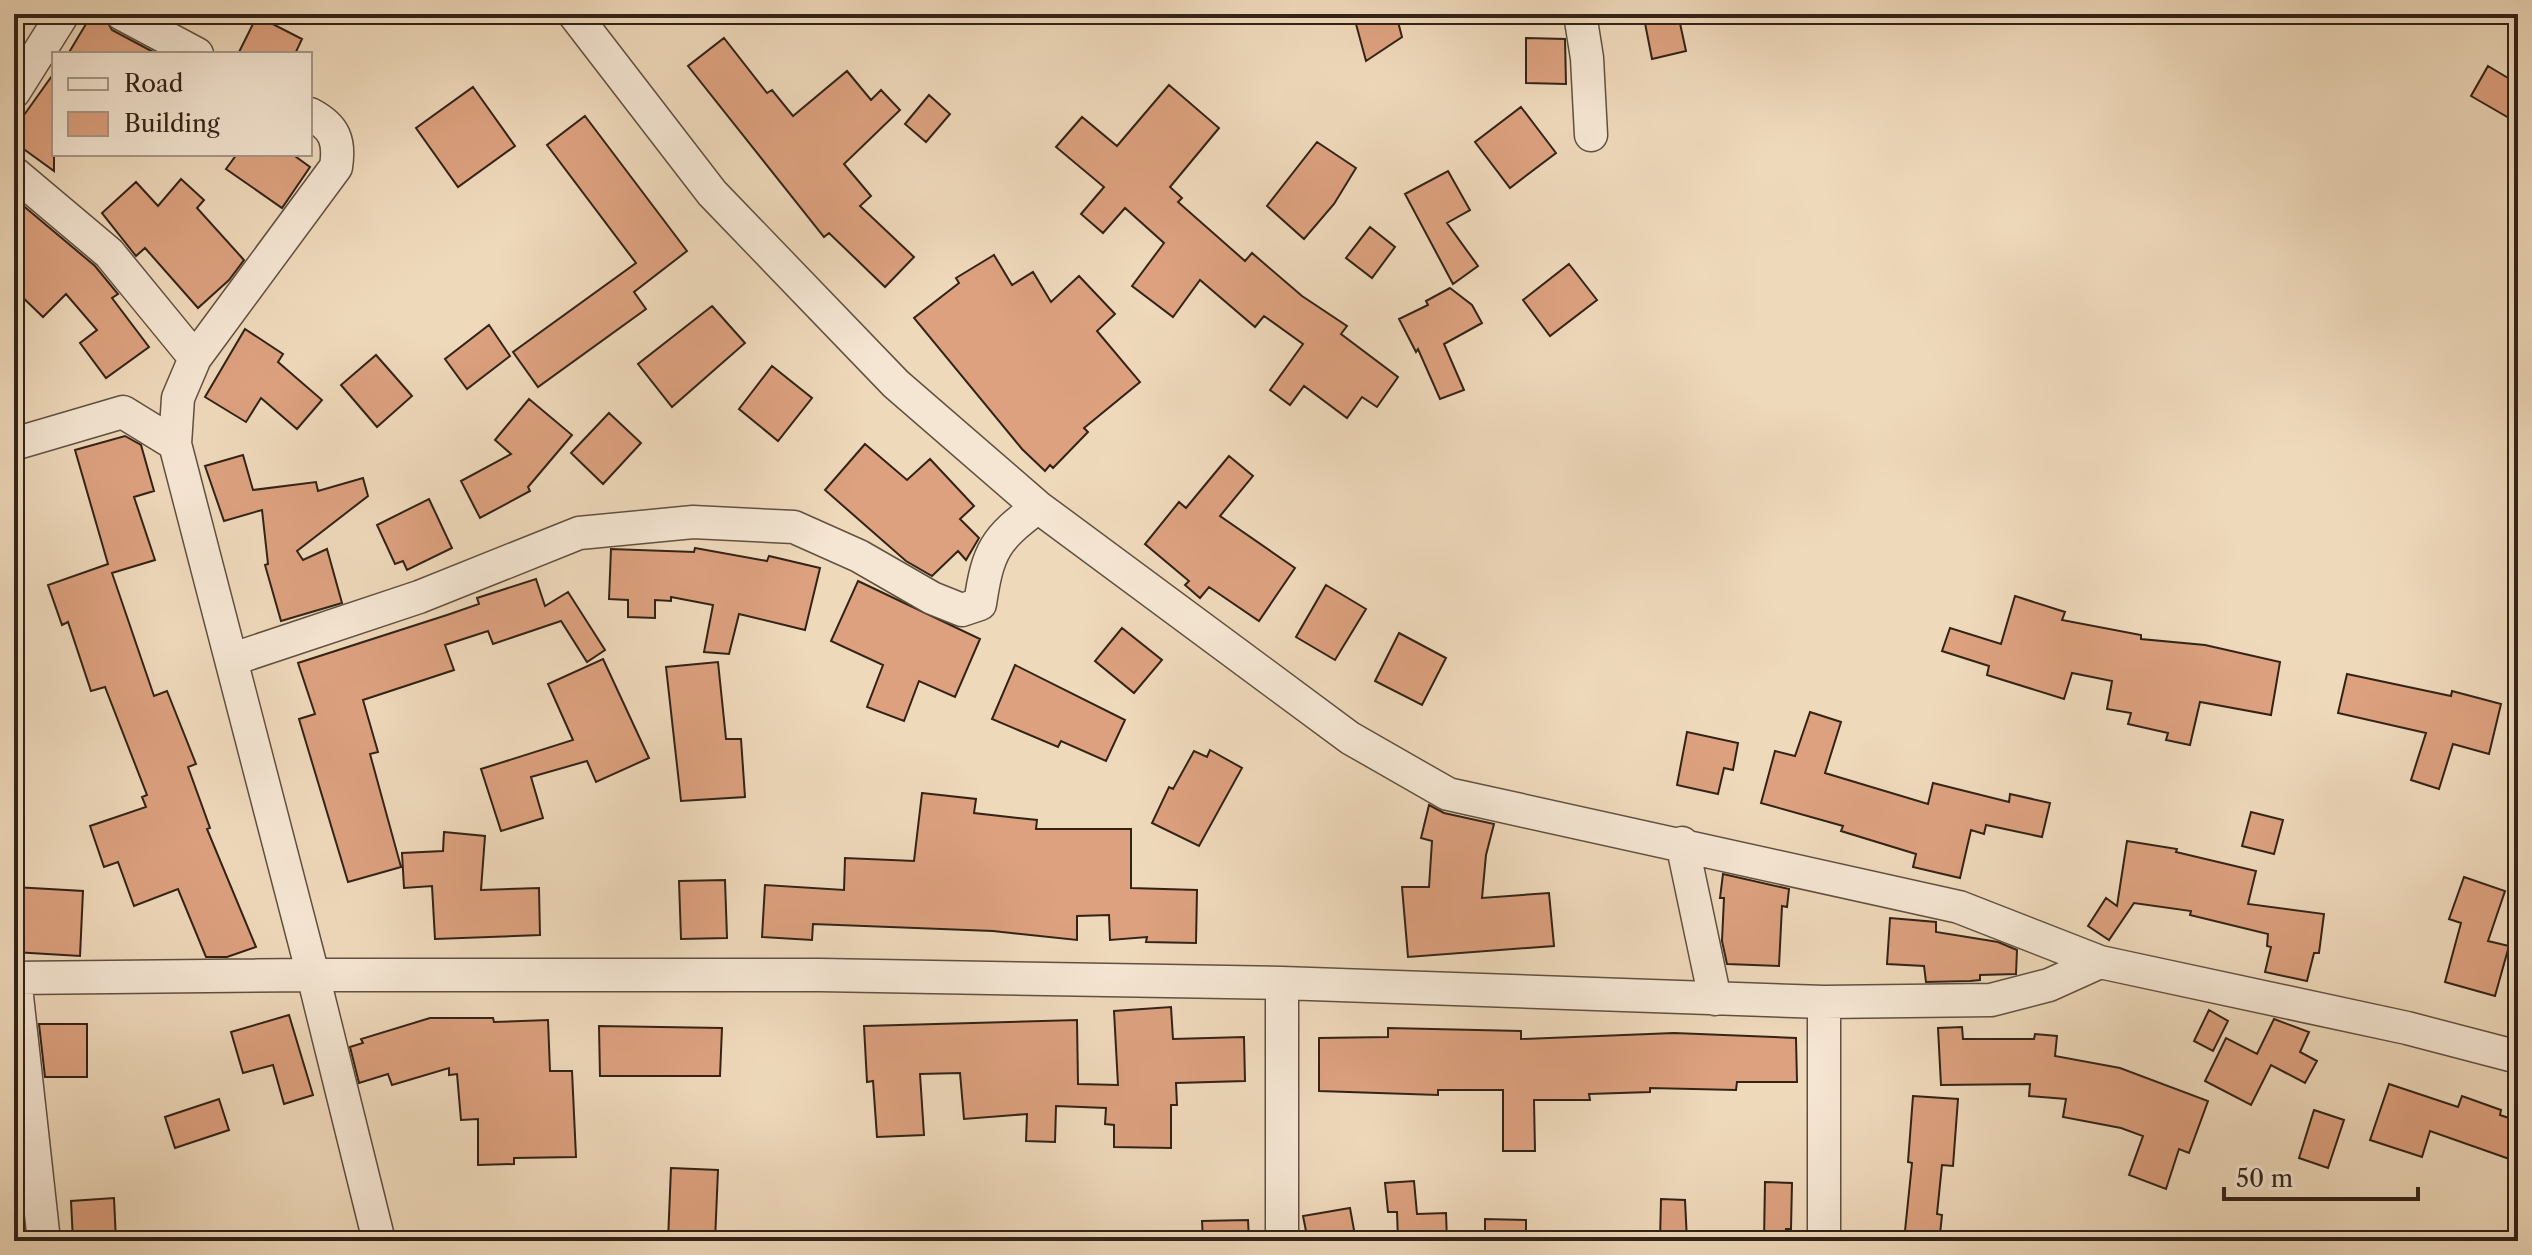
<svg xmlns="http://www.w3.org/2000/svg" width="2532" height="1255" viewBox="0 0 2532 1255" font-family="'Libre Caslon Text',serif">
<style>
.building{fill:#dda17f;stroke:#322317;stroke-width:2}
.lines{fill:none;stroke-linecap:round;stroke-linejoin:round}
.minor-casing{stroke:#615040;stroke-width:35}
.minor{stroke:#f5e6d3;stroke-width:32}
</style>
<rect width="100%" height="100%" fill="#efd9bb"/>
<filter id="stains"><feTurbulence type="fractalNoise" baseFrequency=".0025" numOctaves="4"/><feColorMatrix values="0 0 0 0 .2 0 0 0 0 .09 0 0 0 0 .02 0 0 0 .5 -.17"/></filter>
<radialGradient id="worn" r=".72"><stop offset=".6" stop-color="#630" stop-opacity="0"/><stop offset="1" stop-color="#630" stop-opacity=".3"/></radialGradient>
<path class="building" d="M 92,14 L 103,14 L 112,30 L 157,54 L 68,54 Z
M 1396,14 L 1402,37 L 1366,61 L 1356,24 Z
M 1664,14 L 1678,14 L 1686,51 L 1652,59 L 1644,18 Z
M 257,16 L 302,39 L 295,54 L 238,54 Z
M 724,38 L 767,93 L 772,90 L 793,116 L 847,71 L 871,100 L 881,90 L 900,110 L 844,164 L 871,196 L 860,206 L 914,257 L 885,287 L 829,233 L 824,237 L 688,66 Z
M 1526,38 L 1565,39 L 1566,84 L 1526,83 Z
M 2488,66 L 2518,84 L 2518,104 L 2509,118 L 2471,96 Z
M 54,73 L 54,171 L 14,142 L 14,129 Z
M 1169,85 L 1219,128 L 1170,187 L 1182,198 L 1178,202 L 1245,261 L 1252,253 L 1302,296 L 1347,326 L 1341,334 L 1398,377 L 1377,407 L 1362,397 L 1347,418 L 1304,386 L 1290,405 L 1270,390 L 1303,344 L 1264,316 L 1255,327 L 1200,280 L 1173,317 L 1132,286 L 1164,243 L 1125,208 L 1103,233 L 1081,214 L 1104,187 L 1056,147 L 1082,117 L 1117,146 Z
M 473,87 L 515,146 L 458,187 L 416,128 Z
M 929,95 L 950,114 L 926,142 L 905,124 Z
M 1521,107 L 1556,153 L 1510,188 L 1475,142 Z
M 585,116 L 687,251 L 634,292 L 646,309 L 538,387 L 513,352 L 636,263 L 547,145 Z
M 1317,142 L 1356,168 L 1334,204 L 1304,239 L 1267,206 Z
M 237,154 L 292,154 L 310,167 L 282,208 L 226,169 Z
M 1448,171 L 1470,210 L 1447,223 L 1478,266 L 1453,284 L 1405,194 Z
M 181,179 L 204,200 L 197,208 L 244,260 L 229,280 L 198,308 L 145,248 L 136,256 L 102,213 L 136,182 L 158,206 Z
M 14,198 L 95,266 L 118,294 L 112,298 L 149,347 L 106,378 L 80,343 L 97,330 L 66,294 L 43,317 L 14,289 Z
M 1370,227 L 1395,247 L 1372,278 L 1346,258 Z
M 994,255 L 1012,285 L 1033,272 L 1051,302 L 1079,276 L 1115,314 L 1097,331 L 1140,382 L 1084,428 L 1088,432 L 1053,468 L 1050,465 L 1045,471 L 1022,449 L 914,318 L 959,283 L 956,278 Z
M 1569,264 L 1597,300 L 1550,336 L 1523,300 Z
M 1450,288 L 1472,305 L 1482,323 L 1444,344 L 1464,390 L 1440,399 L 1418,349 L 1416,352 L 1399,319 L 1428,305 L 1426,301 Z
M 712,306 L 745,343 L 672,407 L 638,364 Z
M 489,325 L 510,356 L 467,389 L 445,359 Z
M 245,329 L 283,354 L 278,362 L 322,400 L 297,429 L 261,398 L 246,422 L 205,397 Z
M 376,355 L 412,396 L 377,427 L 341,385 Z
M 772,366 L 812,398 L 778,441 L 739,409 Z
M 529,399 L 572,435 L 528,487 L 530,491 L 480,518 L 461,481 L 511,454 L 495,440 Z
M 609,413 L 641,443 L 603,484 L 571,453 Z
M 125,436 L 141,445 L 154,491 L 134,497 L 155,560 L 112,573 L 154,696 L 167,691 L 196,764 L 188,767 L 210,828 L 207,829 L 256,947 L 227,957 L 206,957 L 178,889 L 134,906 L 118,862 L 104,867 L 90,826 L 146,807 L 142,797 L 147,795 L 105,687 L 91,691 L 68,622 L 62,625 L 48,585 L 108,564 L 75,450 Z
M 865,444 L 907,480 L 930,459 L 974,506 L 960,519 L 979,538 L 966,560 L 958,551 L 932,576 L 906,561 L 825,490 Z
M 243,455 L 253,490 L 316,482 L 318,491 L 363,478 L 368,496 L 297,551 L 303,560 L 327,549 L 342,603 L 281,621 L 265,565 L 268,564 L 262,510 L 224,521 L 205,466 Z
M 1229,456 L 1253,476 L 1220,516 L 1295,568 L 1259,621 L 1209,587 L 1200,598 L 1185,585 L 1189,581 L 1145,544 L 1179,502 L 1186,508 Z
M 429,499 L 452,548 L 407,570 L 403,561 L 395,564 L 377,525 Z
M 695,548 L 767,561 L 769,556 L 820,568 L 805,630 L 739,614 L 729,654 L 704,652 L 713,605 L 671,597 L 671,601 L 655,600 L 655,618 L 628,617 L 628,600 L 609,599 L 611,549 L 694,552 Z
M 536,579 L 545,606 L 568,592 L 605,650 L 587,662 L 561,621 L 493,644 L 488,631 L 445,645 L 454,670 L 363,700 L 378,752 L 370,754 L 401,867 L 348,882 L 299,719 L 315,714 L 298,663 L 447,615 L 479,604 L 477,598 Z
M 858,581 L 980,639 L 955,697 L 919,681 L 904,721 L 867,707 L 883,665 L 831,641 Z
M 1326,585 L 1366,609 L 1335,660 L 1296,637 Z
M 2015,596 L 2065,612 L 2062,620 L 2141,635 L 2141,639 L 2205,645 L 2280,662 L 2271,715 L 2200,702 L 2190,745 L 2166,740 L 2168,733 L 2128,724 L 2131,713 L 2107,709 L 2112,681 L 2072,673 L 2064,699 L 1987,675 L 1989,666 L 1942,651 L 1950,628 L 2001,644 Z
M 1122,628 L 1162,660 L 1134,693 L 1095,661 Z
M 1399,633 L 1446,658 L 1422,705 L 1375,681 Z
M 603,659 L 649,758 L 596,782 L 587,761 L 531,777 L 543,818 L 501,831 L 481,769 L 573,740 L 548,684 Z
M 718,662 L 726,739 L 741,739 L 745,797 L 681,801 L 666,667 Z
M 1015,665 L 1125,720 L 1106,761 L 1061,741 L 1058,747 L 992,719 Z
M 2347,674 L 2451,696 L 2452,691 L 2501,704 L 2489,754 L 2453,744 L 2439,789 L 2411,780 L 2426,733 L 2338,713 Z
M 1810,712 L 1841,722 L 1825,773 L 1928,804 L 1933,783 L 2009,802 L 2010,794 L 2050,803 L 2042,837 L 1986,825 L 1984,834 L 1971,830 L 1960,878 L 1913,867 L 1916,854 L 1841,831 L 1843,826 L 1761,803 L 1775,751 L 1795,756 Z
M 1687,732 L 1738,743 L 1733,770 L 1724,768 L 1718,794 L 1677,785 Z
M 1210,750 L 1242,768 L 1199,846 L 1152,823 L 1169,787 L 1173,789 L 1194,751 L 1207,757 Z
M 922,793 L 976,799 L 974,813 L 1037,820 L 1036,829 L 1131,829 L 1131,888 L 1197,890 L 1196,943 L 1146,942 L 1147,937 L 1110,940 L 1109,915 L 1077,916 L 1077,940 L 993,931 L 813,924 L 812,940 L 762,937 L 765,885 L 844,890 L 845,858 L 914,861 Z
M 1429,805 L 1444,813 L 1494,824 L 1486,855 L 1482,898 L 1549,893 L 1554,946 L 1408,957 L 1402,887 L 1429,887 L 1432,841 L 1421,838 Z
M 2251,812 L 2283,820 L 2274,854 L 2242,846 Z
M 444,832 L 485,836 L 481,890 L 539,888 L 540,935 L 435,939 L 432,886 L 404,888 L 402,853 L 443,851 Z
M 2127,841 L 2177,849 L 2176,852 L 2256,871 L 2248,904 L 2324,914 L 2319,953 L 2314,953 L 2307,981 L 2265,972 L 2271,947 L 2267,946 L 2268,934 L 2190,915 L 2191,911 L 2134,903 L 2109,940 L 2088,926 L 2106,898 L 2117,906 Z
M 1723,874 L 1789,889 L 1787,907 L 1782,906 L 1779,966 L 1727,964 L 1722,941 L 1724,898 L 1720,898 Z
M 2464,877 L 2505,891 L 2488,941 L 2509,946 L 2495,996 L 2445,982 L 2461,923 L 2449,919 Z
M 725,880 L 727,938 L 681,939 L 679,881 Z
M 14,887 L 83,891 L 80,956 L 14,952 Z
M 1890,918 L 1936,922 L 1936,932 L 1998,942 L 2017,950 L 2016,974 L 1980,975 L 1980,980 L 1970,981 L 1926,982 L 1924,966 L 1887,964 Z
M 1171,1007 L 1173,1039 L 1244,1037 L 1245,1081 L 1176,1083 L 1177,1105 L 1171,1105 L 1171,1148 L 1114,1147 L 1114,1125 L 1105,1124 L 1106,1108 L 1056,1106 L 1055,1142 L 1026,1141 L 1027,1114 L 964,1119 L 960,1073 L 920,1074 L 924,1135 L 877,1137 L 873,1081 L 867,1082 L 864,1026 L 1077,1020 L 1078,1084 L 1118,1085 L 1114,1011 Z
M 2209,1010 L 2228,1021 L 2213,1051 L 2194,1041 Z
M 289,1015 L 313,1095 L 284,1104 L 273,1065 L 243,1073 L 231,1032 Z
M 430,1018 L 493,1018 L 494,1022 L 548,1020 L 550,1071 L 572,1071 L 576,1157 L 514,1158 L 514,1164 L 478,1165 L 478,1119 L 461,1120 L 457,1074 L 449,1075 L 449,1068 L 392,1085 L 388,1074 L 359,1083 L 350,1047 L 363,1043 L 361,1039 Z
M 2274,1019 L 2309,1032 L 2300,1052 L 2317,1061 L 2305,1083 L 2271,1065 L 2251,1105 L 2205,1081 L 2226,1038 L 2257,1054 Z
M 39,1024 L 87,1024 L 87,1077 L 45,1077 Z
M 599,1026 L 722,1028 L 720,1076 L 600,1076 Z
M 1962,1027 L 1963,1039 L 2034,1039 L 2035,1034 L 2057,1036 L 2055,1056 L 2120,1068 L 2208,1101 L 2189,1153 L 2179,1149 L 2166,1189 L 2129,1175 L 2143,1136 L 2121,1128 L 2063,1117 L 2066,1099 L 2029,1096 L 2030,1084 L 1941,1085 L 1938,1028 Z
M 1388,1028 L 1521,1031 L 1521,1039 L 1674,1033 L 1796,1038 L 1797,1082 L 1737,1082 L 1736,1090 L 1650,1088 L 1650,1092 L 1589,1094 L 1590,1100 L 1534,1100 L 1535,1151 L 1503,1151 L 1503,1090 L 1438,1090 L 1438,1095 L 1319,1091 L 1319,1038 L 1388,1037 Z
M 2389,1084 L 2458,1107 L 2462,1096 L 2501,1110 L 2500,1115 L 2518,1121 L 2518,1162 L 2430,1131 L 2422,1157 L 2370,1140 Z
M 1913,1096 L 1958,1099 L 1953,1166 L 1942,1165 L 1937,1214 L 1942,1215 L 1940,1234 L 1905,1231 L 1912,1163 L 1908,1162 Z
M 219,1099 L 229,1130 L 175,1148 L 165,1117 Z
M 2314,1110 L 2344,1120 L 2328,1168 L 2299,1158 Z
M 671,1168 L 718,1170 L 715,1241 L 668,1241 Z
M 1414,1181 L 1417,1214 L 1446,1213 L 1447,1241 L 1398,1241 L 1397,1212 L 1388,1212 L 1385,1183 Z
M 1765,1182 L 1792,1183 L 1791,1229 L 1786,1229 L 1785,1241 L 1764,1241 Z
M 114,1198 L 116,1241 L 73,1241 L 71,1201 Z
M 1661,1199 L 1685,1200 L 1687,1241 L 1660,1241 Z
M 1350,1208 L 1356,1241 L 1308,1241 L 1303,1216 Z
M 1485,1219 L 1526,1220 L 1526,1241 L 1485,1241 Z
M 1248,1220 L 1249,1241 L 1203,1241 L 1202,1221 Z"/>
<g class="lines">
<g class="minor-casing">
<path id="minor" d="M 122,14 L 197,54
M 574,14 L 712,193 L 896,384 L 1038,507 L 1350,738 L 1448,794 L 1959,907 L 2100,962 L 2407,1028 L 2518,1057
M 1580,14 L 1587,58 L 1591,135
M 14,92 L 63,14
M 310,114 C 335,127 340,141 336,167 L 195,358 L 178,398 L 175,444 L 313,975 L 820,975 L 1282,983 L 1824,1002 L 1991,1000 L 2049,985 L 2100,962
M 14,173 L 109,253 L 195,358
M 14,444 L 123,412 L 175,444
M 233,659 L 419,597 L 579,533 L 693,522 L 794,527 L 859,556 L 932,598 L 962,610 L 980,604 C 988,550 995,539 1038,507
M 1682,843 L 1715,999
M 14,978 L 313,975 L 379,1241
M 15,978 L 44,1241
M 1282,983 L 1282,1241
M 1824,1002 L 1824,1241"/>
</g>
<use href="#minor" class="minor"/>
</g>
<rect width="2532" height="1255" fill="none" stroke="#efd9bb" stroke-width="48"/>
<rect x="16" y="16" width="2500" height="1223" fill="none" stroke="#322317" stroke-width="4"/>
<rect x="24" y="24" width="2484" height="1207" fill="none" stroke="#322317" stroke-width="2"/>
<rect x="52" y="52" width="260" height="104" fill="#f5e6d3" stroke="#a79888" stroke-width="2"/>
<rect x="68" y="78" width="40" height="12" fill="#f5e6d3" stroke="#a79888" stroke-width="2"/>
<text x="124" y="92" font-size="24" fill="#322317">Road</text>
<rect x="68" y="112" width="40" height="24" fill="#dda17f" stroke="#a79888" stroke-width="2"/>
<text x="124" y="132" font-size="24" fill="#322317">Building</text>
<path d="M2224 1187v12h194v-12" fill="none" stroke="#322317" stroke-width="4"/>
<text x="2236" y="1187" font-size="24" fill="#322317" stroke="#f5e6d3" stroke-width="6" paint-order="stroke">50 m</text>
<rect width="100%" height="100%" filter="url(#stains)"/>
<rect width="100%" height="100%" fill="url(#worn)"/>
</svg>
